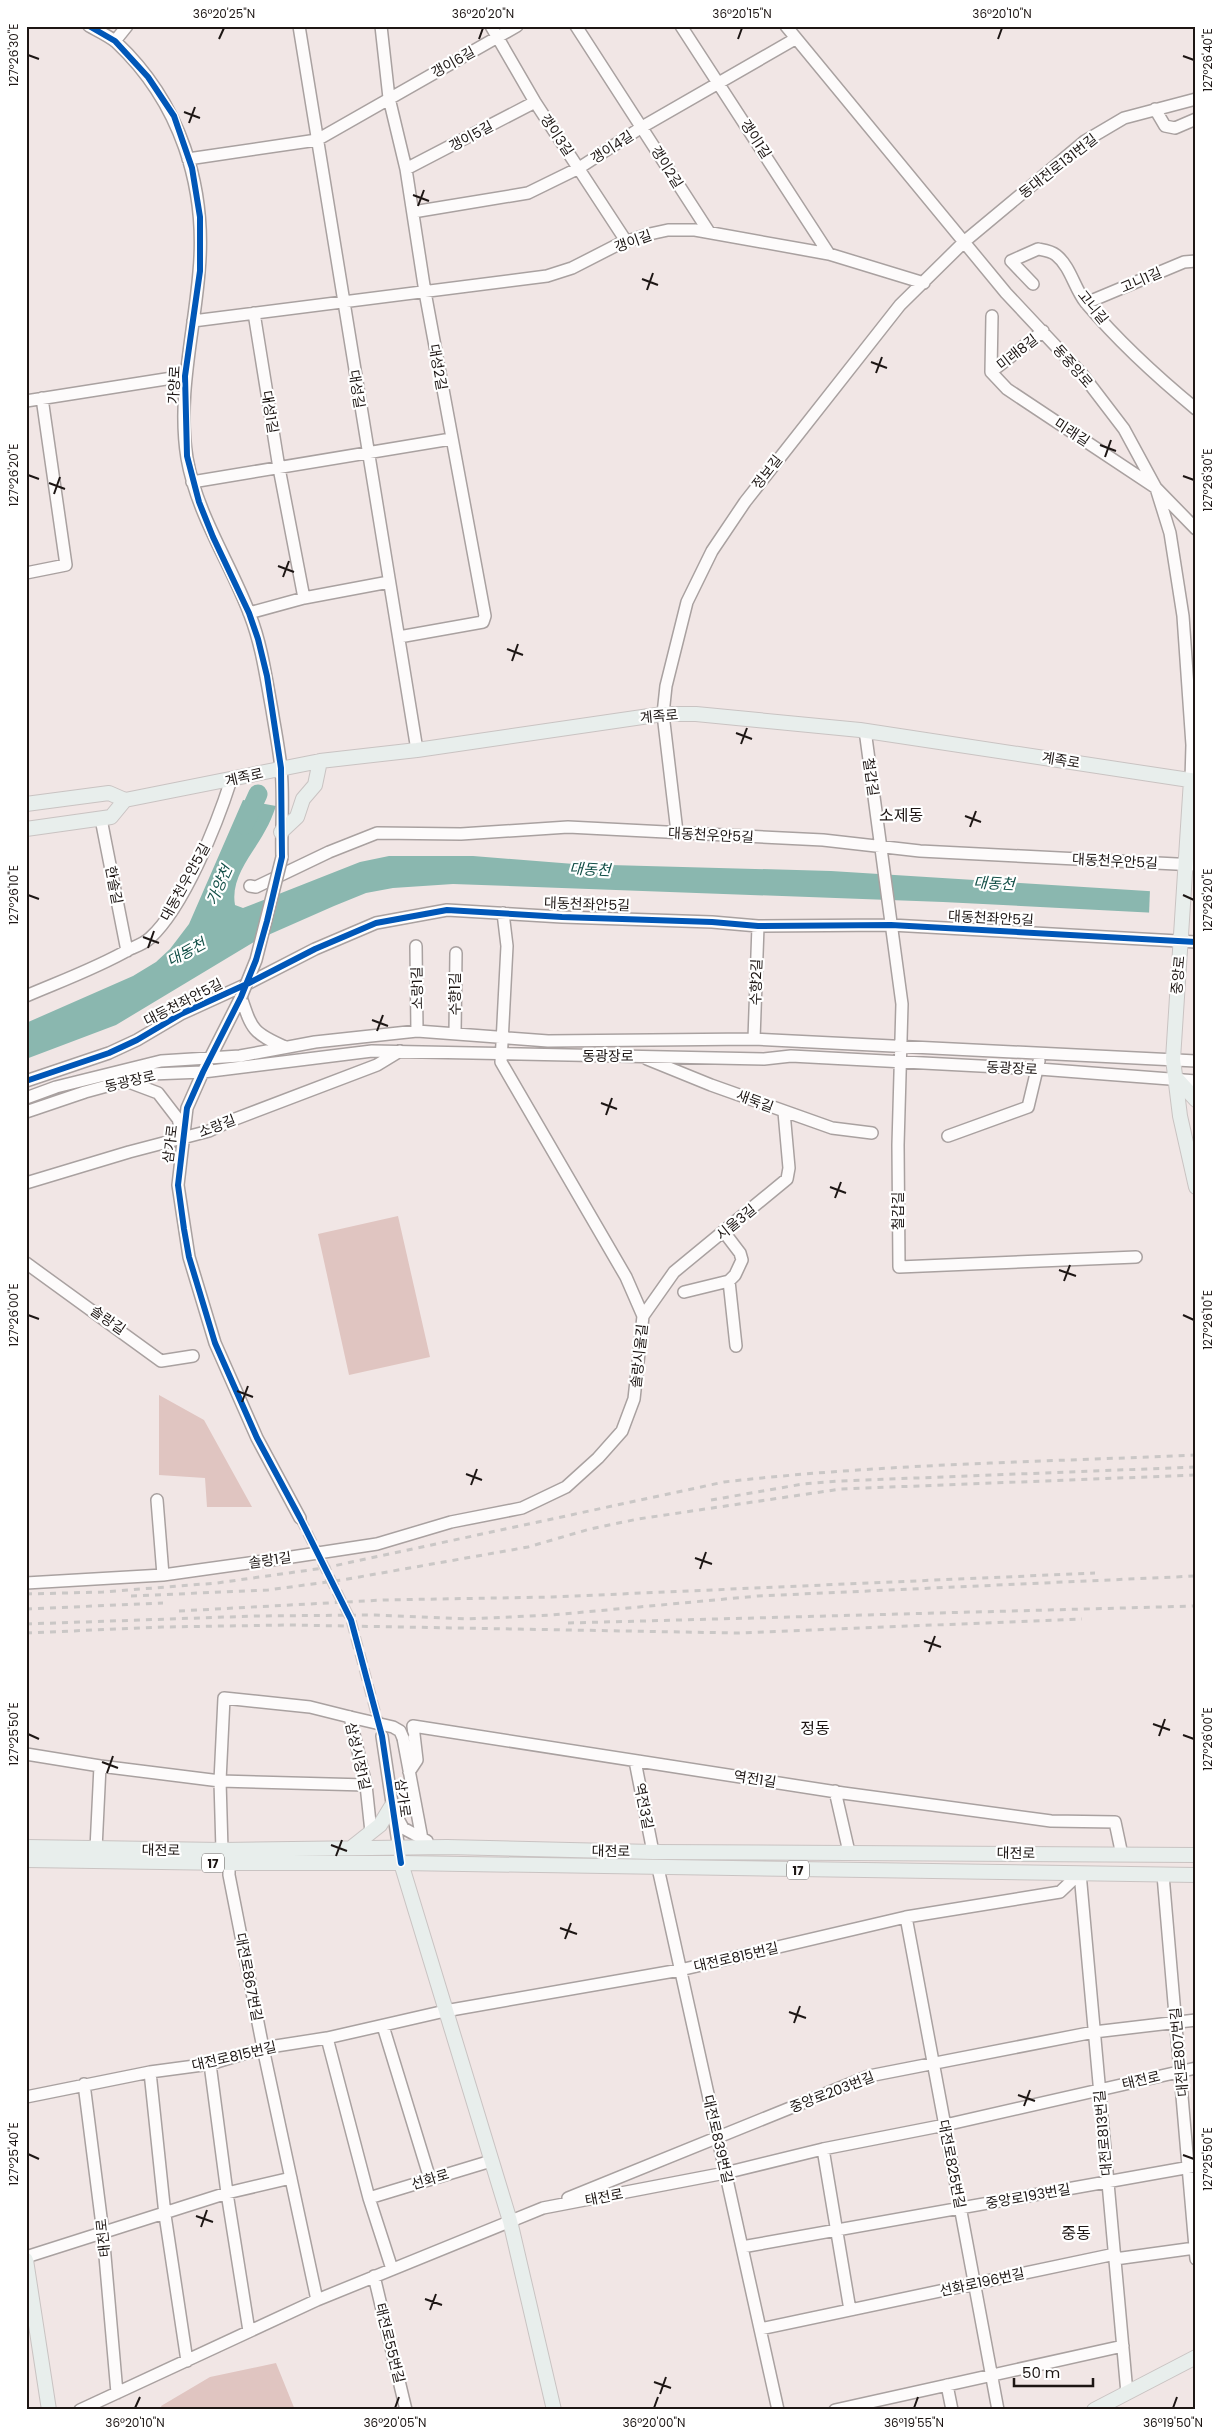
<svg xmlns="http://www.w3.org/2000/svg" width="1222" height="2436" viewBox="0 0 1222 2436" font-family="Poppins,'Noto Sans KR',sans-serif">
<style>
.green{fill:#e0c5c1}
.water{fill:#8ab7af}
.pier{fill:#f1e6e5}
.lines{fill:none;stroke-linecap:round;stroke-linejoin:round}
.river{stroke:#8ab7af;stroke-width:19}
.minor-tunnel{stroke:#d1c7c6;stroke-width:11;stroke-dasharray:11 5.5;stroke-linecap:butt}
.minor-casing{stroke:#a9a1a0;stroke-width:14}
.major-casing{stroke:#c9c3c2;stroke-width:16}
.minor{stroke:#fdfbfb;stroke-width:11}
.major{stroke:#e8eeec;stroke-width:14}
.rail{stroke:#cac7c6;stroke-width:3;stroke-dasharray:6 6;stroke-linecap:butt}
.minor-bridge-casing{stroke:#a9a1a0;stroke-width:14;stroke-linecap:butt}
.minor-bridge{stroke:#fdfbfb;stroke-width:11}
.cycleway-casing{stroke:#fff;stroke-width:9}
.cycleway{stroke:#0057b8;stroke-width:6}
.ticks{fill:none;stroke:#1d1614;stroke-width:2}
.labels{text-anchor:middle;dominant-baseline:central;stroke-width:4.5;stroke-linejoin:round;paint-order:stroke}
.shield{fill:#fff;stroke:#615c5a;stroke-width:1}
.shield-label{font-size:12px;font-weight:bold;fill:#1d1614}
.street-label{font-size:14px;fill:#1d1614;stroke:#fff}
.water-label{font-size:15px;font-style:italic;fill:#114e46;stroke:#fff}
.quarter-label{font-size:16px;fill:#1d1614;stroke:#fff}
.neatline{fill:none;stroke:#1d1614;stroke-width:2}
.ticks-label{font-size:12px;text-anchor:middle;fill:#1d1614}
</style>
<rect width="100%" height="100%" fill="#f1e6e5"/>
<path class="green" d="M 398,1216 L 430,1357 L 349,1375 L 318,1234 Z
M 159,1395 L 204,1420 L 252,1507 L 207,1507 L 205,1478 L 159,1475 Z
M 276,2363 L 295,2410 L 163,2410 L 161,2406 L 210,2377 Z"/>
<path class="water" d="M 243,800 L 276,806 C 273,814 270,823 265,831 C 253,854 230,877 235,905 L 243,908 L 360,862 L 389,856 L 473,856 L 574,864 L 831,871 L 1179,893 L 1196,915 L 943,902 L 453,884 L 393,888 L 366,893 L 334,906 L 259,939 L 116,1025 L 26,1059 L 26,1023 L 133,976 L 156,962 L 170,949 L 189,924 Z"/>
<path class="pier" d="M 1150,889 L 1196,892 L 1196,917 L 1149,915 Z"/>
<g class="lines">
<path class="river" d="M 244,825 L 258,794"/>
<path class="minor-tunnel" d="M 300,1518 L 351,1620 L 381,1733"/>
<g class="minor-casing">
<path id="minor" d="M 89,26 C 98,31 109,36 116,42 C 180,102 207,186 199,272 C 194,334 177,396 187,458 C 197,515 230,562 250,615 C 262,646 266,678 272,710 C 275,729 279,749 281,768 C 284,797 281,827 282,857
M 299,26 L 417,750
M 381,26 L 389,98 L 406,169 L 425,292 L 485,616 L 483,622 L 399,637
M 491,26 L 535,102 L 626,241
M 576,26 L 709,232
M 681,26 L 829,254
M 786,26 L 1006,293 L 1082,374 L 1124,429 L 1156,488 L 1170,533 L 1183,616 L 1192,745 L 1191,780
M 115,41 L 127,26
M 1155,109 L 1165,126 L 1175,128 L 1196,119
M 188,159 L 317,140 L 517,26
M 406,169 L 535,102
M 413,212 L 528,193 L 579,168 L 642,127 L 795,39
M 1033,284 L 1011,261 L 1038,249 C 1043,250 1051,251 1056,255 C 1071,267 1074,288 1086,303 C 1119,342 1156,376 1196,409
M 1086,303 L 1184,262 L 1196,261
M 254,313 L 279,468 L 304,598
M 992,316 L 991,372 L 1007,389 L 1156,488 L 1196,529
M 193,321 L 547,276 L 572,268 L 619,244 L 645,235 L 668,230 L 695,230 L 829,254 L 924,283
M 991,372 L 1043,331
M 26,401 L 185,376
M 192,482 L 451,439
M 26,573 L 66,565 L 42,398
M 249,613 L 304,598 L 389,582
M 865,730 L 902,1004 L 898,1145 L 899,1267 L 1136,1257
M 101,819 L 127,951
M 677,832 L 663,714 L 666,686 L 687,602 L 712,551 L 745,502 L 900,305 L 965,241 L 1085,141 L 1124,118 L 1196,99
M 250,886 L 256,887 L 329,852 L 377,833 L 461,834 L 568,827 L 823,840 L 920,851 L 1196,865
M 416,946 L 417,1031
M 26,996 C 61,981 97,968 130,949 C 137,946 145,943 150,938 C 184,907 217,824 231,780
M 241,997 L 203,1072 L 187,1108 L 178,1185 L 189,1257 L 215,1343 L 257,1438 L 300,1518
M 241,997 C 252,1030 253,1033 285,1047
M 455,1034 L 456,953
M 754,1039 L 758,926
M 647,1059 L 711,1085 L 832,1128 L 872,1133
M 26,1081 L 109,1053 L 137,1040 L 181,1014 L 249,983 L 315,949 L 376,923 L 447,910 L 562,917 L 712,922 L 758,926 L 891,925 L 1196,942
M 126,1081 L 158,1093 L 178,1119 L 182,1133
M 26,1098 L 56,1087 L 161,1061 L 240,1056 L 315,1042 L 417,1031 L 548,1041 L 754,1039 L 1196,1061
M 26,1112 L 85,1092 L 151,1074 L 203,1072 L 372,1051 L 764,1059 L 791,1056 L 1039,1069 L 1196,1081
M 948,1136 L 1028,1107 L 1039,1061
M 26,1183 L 129,1152 L 209,1131 L 230,1121 L 377,1065 L 400,1051
M 26,1263 L 161,1361 L 193,1356
M 729,1281 L 736,1346
M 684,1292 L 729,1281 L 735,1275 L 742,1260 L 740,1253 L 724,1232
M 643,1316 L 674,1272 L 787,1179 L 789,1168 L 784,1112
M 157,1500 L 163,1575
M 26,1583 L 163,1575 L 285,1558 L 377,1544 L 451,1522 L 522,1508 L 566,1487 L 598,1458 L 622,1431 L 634,1399 L 643,1316 L 626,1277 L 501,1062 L 507,946 L 503,913
M 382,1736 L 401,1863
M 403,1738 L 422,1839
M 26,1754 L 100,1766
M 635,1761 L 653,1852
M 409,1772 L 417,1760 L 413,1726 L 843,1793 L 1051,1821 L 1115,1822 L 1122,1855
M 835,1791 L 849,1852
M 395,1813 L 403,1828 L 427,1841
M 96,1849 L 100,1766 L 220,1781 L 366,1785
M 222,1850 L 220,1781 L 224,1698 L 310,1707 L 350,1717 L 366,1785 L 371,1832
M 229,1863 L 229,1875 L 263,2048 L 317,2300
M 658,1868 L 778,2410
M 1080,1873 L 1127,2393
M 1163,1875 L 1196,2259
M 906,1917 L 998,2410
M 383,2026 L 430,2179
M 327,2038 L 369,2198 L 392,2269
M 210,2064 L 227,2193 L 249,2331
M 150,2072 L 165,2215 L 187,2361
M 84,2084 L 103,2233 L 117,2393
M 26,2097 L 150,2072 L 210,2064 L 263,2048 L 327,2038 L 445,2011 L 680,1970 L 906,1917 L 1060,1892 L 1080,1873
M 823,2149 L 850,2310
M 369,2198 L 491,2161
M 568,2198 L 869,2076 L 1094,2032 L 1196,2020
M 742,2247 L 1196,2166
M 26,2257 L 227,2193 L 291,2178
M 1115,2259 L 1195,2248
M 374,2276 L 406,2410
M 760,2329 L 1115,2254
M 947,2385 L 952,2410
M 80,2410 L 317,2300 L 543,2208 L 725,2173 L 823,2149 L 945,2125 L 1196,2068
M 835,2410 L 1123,2346"/>
</g>
<g class="major-casing">
<path id="major" d="M 1191,780 L 1173,1059 L 1180,1116 L 1196,1187
M 26,804 L 109,793 L 125,800 L 320,761 L 417,750 L 663,714 L 696,714 L 860,730 L 1196,781
M 26,829 L 111,817 L 125,800
M 281,832 L 297,817 L 303,799 L 315,785 L 320,761
M 1177,1079 L 1196,1100
M 26,1847 L 222,1850 L 447,1847 L 653,1852 L 1196,1855
M 351,1848 L 380,1825 L 391,1807
M 26,1860 L 229,1863 L 401,1863 L 1196,1875
M 401,1863 L 510,2221 L 554,2410
M 26,2260 L 49,2410
M 1094,2410 L 1196,2357"/>
</g>
<use href="#minor" class="minor"/>
<use href="#major" class="major"/>
<path class="rail" d="M 711,1500 L 803,1484 L 840,1481 L 1196,1467
M 26,1594 L 103,1592 L 217,1583 L 324,1568 L 724,1482 C 880,1464 1039,1462 1196,1455
M 131,1596 L 268,1590 L 342,1580 L 528,1547 L 590,1529 L 638,1519 L 841,1489 L 1196,1475
M 26,1609 L 163,1603
M 179,1611 L 383,1600 L 552,1597 L 1095,1573
M 568,1623 L 1196,1606
M 26,1624 L 255,1616 L 375,1615 L 467,1619 L 552,1615 L 758,1596 L 1196,1576
M 26,1633 L 162,1627 L 289,1625 L 738,1633 L 1082,1619"/>
<g class="minor-bridge-casing">
<path id="minor-bridge" d="M 241,997 L 256,960 L 282,857
M 350,1717 L 393,1727 L 400,1731 L 403,1738"/>
</g>
<use href="#minor-bridge" class="minor-bridge"/>
<g class="cycleway-casing">
<path id="cycleway" d="M 89,26 L 115,41 L 148,77 L 174,116 L 192,168 L 200,217 L 200,271 L 185,376 L 187,456 L 199,502 L 213,537 L 249,613 L 258,639 L 267,676 L 281,768 L 282,857 L 267,921 L 256,960 L 241,997 L 203,1072 L 187,1108 L 178,1185 L 184,1229 L 189,1257 L 215,1343 L 257,1438 L 300,1518 L 351,1620 L 382,1736 L 401,1863
M 26,1081 L 109,1053 L 137,1040 L 181,1014 L 249,983 L 315,949 L 376,923 L 447,910 L 562,917 L 712,922 L 758,926 L 891,925 L 1196,942"/>
</g>
<use href="#cycleway" class="cycleway"/>
</g>
<path class="ticks" d="M 219,39 L 224,28M 479,39 L 483,28M 738,39 L 742,28M 998,39 L 1002,28M 28,55 L 39,59M 1183,56 L 1194,60M 184,112 L 200,118M 189,123 L 195,107M 413,195 L 429,201M 418,206 L 424,190M 642,279 L 658,285M 647,290 L 653,273M 871,362 L 887,368M 876,373 L 882,357M 1100,445 L 1116,451M 1105,457 L 1111,440M 28,475 L 39,479M 1183,476 L 1194,480M 49,483 L 65,489M 54,494 L 60,477M 278,566 L 294,572M 283,577 L 289,561M 507,649 L 523,655M 512,661 L 518,644M 736,733 L 752,739M 741,744 L 747,728M 965,816 L 981,822M 970,827 L 976,811M 28,895 L 39,899M 1183,895 L 1194,900M 143,937 L 159,943M 148,948 L 154,931M 372,1020 L 388,1026M 377,1031 L 383,1015M 601,1103 L 617,1109M 606,1115 L 612,1098M 830,1187 L 846,1193M 835,1198 L 841,1182M 1059,1270 L 1076,1276M 1064,1281 L 1070,1265M 28,1315 L 39,1319M 1183,1315 L 1194,1320M 237,1391 L 253,1397M 242,1402 L 248,1386M 466,1474 L 482,1480M 471,1485 L 477,1469M 695,1558 L 712,1564M 700,1569 L 706,1552M 924,1641 L 941,1647M 929,1652 L 935,1636M 1153,1724 L 1170,1730M 28,1734 L 39,1739M 1183,1735 L 1194,1739M 1159,1736 L 1165,1719M 102,1762 L 118,1768M 107,1773 L 113,1756M 331,1845 L 347,1851M 336,1856 L 342,1840M 560,1928 L 577,1934M 565,1939 L 571,1923M 789,2012 L 806,2018M 794,2023 L 800,2006M 1018,2095 L 1035,2101M 1024,2106 L 1030,2090M 28,2154 L 39,2159M 1183,2155 L 1194,2159M 196,2216 L 213,2222M 201,2227 L 207,2210M 425,2299 L 442,2305M 430,2310 L 436,2294M 654,2382 L 671,2388M 660,2394 L 666,2377M 135,2408 L 140,2397M 395,2408 L 399,2397M 654,2408 L 658,2397M 914,2408 L 918,2397M 1173,2408 L 1177,2397"/>
<g class="labels">
<g class="shield">
<rect x="202" y="1853.5" width="22" height="19" rx="4"/>
<rect x="787" y="1860.5" width="22" height="19" rx="4"/>
</g>
<g class="shield-label">
<text x="213" y="1863">17</text>
<text x="798" y="1870">17</text>
</g>
<g class="street-label">
<text transform="translate(453 62) rotate(-29)">갱이6길</text>
<text transform="translate(557 135) rotate(56)">갱이3길</text>
<text transform="translate(471 136) rotate(-28)">갱이5길</text>
<text transform="translate(756 139) rotate(57)">갱이1길</text>
<text transform="translate(612 147) rotate(-33)">갱이4길</text>
<text transform="translate(1058 166) rotate(-38)">동대전로131번길</text>
<text transform="translate(667 167) rotate(58)">갱이2길</text>
<text transform="translate(633 241) rotate(-20)">갱이길</text>
<text transform="translate(1141 280) rotate(-23)">고니1길</text>
<text transform="translate(1093 307) rotate(51)">고니길</text>
<text transform="translate(1017 352) rotate(-38)">미래8길</text>
<text transform="translate(1073 366) rotate(49)">동중앙로</text>
<text transform="translate(438 367) rotate(80)">대성2길</text>
<text transform="translate(174 385) rotate(-87)">가양로</text>
<text transform="translate(357 389) rotate(81)">대성길</text>
<text transform="translate(270 412) rotate(81)">대성1길</text>
<text transform="translate(1072 432) rotate(33)">미래길</text>
<text transform="translate(767 472) rotate(-52)">정보길</text>
<text transform="translate(659 716) rotate(-5)">계족로</text>
<text transform="translate(1061 760) rotate(9)">계족로</text>
<text transform="translate(244 777) rotate(-13)">계족로</text>
<text transform="translate(871 777) rotate(82)">철갑길</text>
<text transform="translate(711 835) rotate(3)">대동천우안5길</text>
<text transform="translate(1115 861) rotate(3)">대동천우안5길</text>
<text transform="translate(185 882) rotate(-61)">대동천우안5길</text>
<text transform="translate(114 885) rotate(79)">한솔길</text>
<text transform="translate(587 904) rotate(2)">대동천좌안5길</text>
<text transform="translate(991 918) rotate(3)">대동천좌안5길</text>
<text transform="translate(1178 975) rotate(-85)">중앙로</text>
<text transform="translate(756 982) rotate(-88)">수향2길</text>
<text transform="translate(417 988) rotate(-91)">소랑1길</text>
<text transform="translate(455 994) rotate(-90)">수향1길</text>
<text transform="translate(183 1002) rotate(-27)">대동천좌안5길</text>
<text x="608" y="1056">동광장로</text>
<text transform="translate(1012 1068) rotate(3)">동광장로</text>
<text transform="translate(130 1081) rotate(-13)">동광장로</text>
<text transform="translate(755 1101) rotate(20)">새둑길</text>
<text transform="translate(217 1126) rotate(-21)">소랑길</text>
<text transform="translate(170 1144) rotate(-83)">삼가로</text>
<text transform="translate(898 1211) rotate(-90)">철갑길</text>
<text transform="translate(736 1222) rotate(-39)">시울3길</text>
<text transform="translate(108 1320) rotate(35)">솔랑길</text>
<text transform="translate(639 1356) rotate(-84)">솔랑시울길</text>
<text transform="translate(270 1560) rotate(-8)">솔랑1길</text>
<text transform="translate(358 1756) rotate(77)">삼성시장1길</text>
<text transform="translate(755 1779) rotate(9)">역전1길</text>
<text transform="translate(403 1798) rotate(82)">삼가로</text>
<text transform="translate(644 1806) rotate(79)">역전3길</text>
<text transform="translate(161 1850) rotate(1)">대전로</text>
<text transform="translate(611 1851) rotate(1)">대전로</text>
<text transform="translate(1016 1853) rotate(1)">대전로</text>
<text transform="translate(736 1957) rotate(-13)">대전로815번길</text>
<text transform="translate(249 1977) rotate(79)">대전로867번길</text>
<text transform="translate(1179 2052) rotate(-95)">대전로807번길</text>
<text transform="translate(234 2056) rotate(-13)">대전로815번길</text>
<text transform="translate(1141 2080) rotate(-13)">태전로</text>
<text transform="translate(832 2092) rotate(-21)">중앙로203번길</text>
<text transform="translate(1103 2133) rotate(-95)">대전로813번길</text>
<text transform="translate(718 2139) rotate(77)">대전로839번길</text>
<text transform="translate(952 2164) rotate(79)">대전로825번길</text>
<text transform="translate(430 2179) rotate(-17)">선화로</text>
<text transform="translate(1028 2196) rotate(-10)">중앙로193번길</text>
<text transform="translate(604 2197) rotate(-11)">태전로</text>
<text transform="translate(103 2238) rotate(-96)">태전로</text>
<text transform="translate(982 2282) rotate(-12)">선화로196번길</text>
<text transform="translate(390 2343) rotate(76)">태전로55번길</text>
</g>
<g class="water-label">
<text transform="translate(590 869) rotate(3)">대동천</text>
<text transform="translate(994 883) rotate(3)">대동천</text>
<text transform="translate(219 885) rotate(-66)">가양천</text>
<text transform="translate(186 952) rotate(-29)">대동천</text>
</g>
<g class="quarter-label">
<text x="901" y="815">소제동</text>
<text x="815" y="1728">정동</text>
<text x="1076" y="2233">중동</text>
</g>
</g>
<rect width="1222" height="2436" fill="none" stroke="#ffffff" stroke-width="55"/>
<path d="M1014 2378v8h79v-8" fill="none" stroke="#1d1614" stroke-width="2.5"/>
<text x="1022" y="2378" font-size="15" fill="#1d1614" stroke="#ffffff" stroke-width="4" paint-order="stroke">50 m</text>
<rect x="28" y="28" width="1166" height="2380" class="neatline"/>
<g class="ticks-label">
<text x="224" y="18">36°20'25"N</text>
<text x="483" y="18">36°20'20"N</text>
<text x="742" y="18">36°20'15"N</text>
<text x="1002" y="18">36°20'10"N</text>
<text transform="translate(14 55) rotate(-90)" y="4">127°26'30"E</text>
<text transform="translate(1208 60) rotate(-90)" y="4">127°26'40"E</text>
<text transform="translate(14 475) rotate(-90)" y="4">127°26'20"E</text>
<text transform="translate(1208 480) rotate(-90)" y="4">127°26'30"E</text>
<text transform="translate(14 895) rotate(-90)" y="4">127°26'10"E</text>
<text transform="translate(1208 900) rotate(-90)" y="4">127°26'20"E</text>
<text transform="translate(14 1315) rotate(-90)" y="4">127°26'00"E</text>
<text transform="translate(1208 1320) rotate(-90)" y="4">127°26'10"E</text>
<text transform="translate(14 1734) rotate(-90)" y="4">127°25'50"E</text>
<text transform="translate(1208 1739) rotate(-90)" y="4">127°26'00"E</text>
<text transform="translate(14 2154) rotate(-90)" y="4">127°25'40"E</text>
<text transform="translate(1208 2159) rotate(-90)" y="4">127°25'50"E</text>
<text x="135" y="2427">36°20'10"N</text>
<text x="395" y="2427">36°20'05"N</text>
<text x="654" y="2427">36°20'00"N</text>
<text x="914" y="2427">36°19'55"N</text>
<text x="1173" y="2427">36°19'50"N</text>
</g>
</svg>
